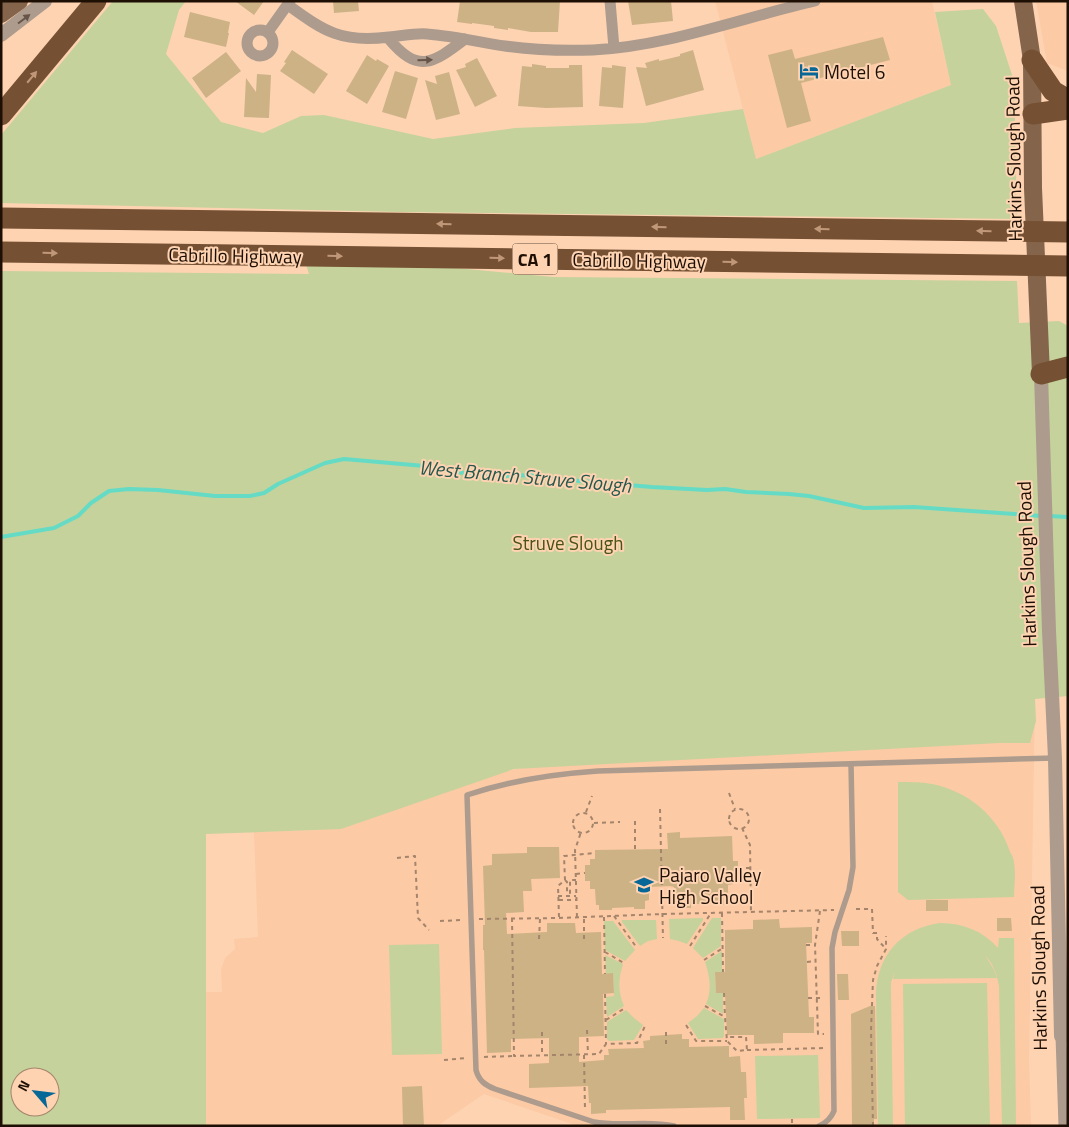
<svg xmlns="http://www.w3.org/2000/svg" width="1069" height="1127" viewBox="0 0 1069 1127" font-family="'Titillium Web',sans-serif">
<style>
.built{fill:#fccaa4}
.green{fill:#c5d29c;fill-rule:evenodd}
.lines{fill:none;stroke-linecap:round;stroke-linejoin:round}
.stream{stroke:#65dbc5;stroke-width:4}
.building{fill:#cdb286}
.path{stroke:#a4856c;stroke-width:2;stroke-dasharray:4 4;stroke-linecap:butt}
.service{stroke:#ad9b8d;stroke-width:5.5}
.minor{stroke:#ad9b8d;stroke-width:11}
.tertiary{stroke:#ad9b8d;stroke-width:14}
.primary{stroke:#84644b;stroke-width:18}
.motorway{stroke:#755033;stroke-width:21}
.oneway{fill:#665548}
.oneway2{fill:#c09879}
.labels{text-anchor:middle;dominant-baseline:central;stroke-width:4;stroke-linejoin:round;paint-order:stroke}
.shield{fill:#fed3b2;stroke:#614a38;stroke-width:1}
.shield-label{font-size:18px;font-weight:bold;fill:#1e0f04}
.poi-label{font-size:19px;fill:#1e0f04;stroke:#fed3b2;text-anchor:start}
.street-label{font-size:19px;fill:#1e0f04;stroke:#fed3b2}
.park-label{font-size:19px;fill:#485315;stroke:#fed3b2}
.water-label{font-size:20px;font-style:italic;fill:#25584e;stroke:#fed3b2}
</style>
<rect width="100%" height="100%" fill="#fed3b2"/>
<path class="built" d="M 715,1 L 932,1 L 951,85 L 756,159 Z
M 1036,1 L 1068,1 L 1068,71 L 1047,63 Z
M 1035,696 L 1029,1062 L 1031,1126 L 578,1126 L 484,1094 L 437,1126 L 205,1126 L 202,992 L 222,992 L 221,970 L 225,958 L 235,949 L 234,939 L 258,937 L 254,832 L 318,830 L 497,773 L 512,770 L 747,732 Z"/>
<path class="green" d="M 113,1 L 186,1 L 179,10 L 166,54 L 221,122 L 263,133 L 301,116 L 324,115 L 433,139 L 515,128 L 644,123 L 743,109 L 756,159 L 951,85 L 935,12 L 983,9 L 996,26 L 1014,81 L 1017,219 L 400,212 L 1,203 L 1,135 Z
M 304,258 L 379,261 L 553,277 L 1017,281 L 1019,323 L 1059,321 L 1068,326 L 1068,696 L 1035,699 L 1036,721 L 1030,743 L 999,743 L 514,769 L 341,829 L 206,834 L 206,1126 L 1,1126 L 1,271 L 309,274 ZM 20,1077 L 50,1077 L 50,1107 L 20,1107 Z
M 898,782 C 909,782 921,782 932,784 C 968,791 999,817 1010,852 C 1012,855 1014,859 1014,863 C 1016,874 1014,886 1014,897 L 908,900 L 898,892 Z
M 703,918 L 703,920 L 687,944 L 679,941 L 670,939 L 669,919 Z
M 712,918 L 721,918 L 721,946 L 703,958 L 693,948 Z
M 622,920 L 656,920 L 657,939 L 648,941 L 640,946 L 622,922 Z
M 604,921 L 613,921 L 635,950 L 625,961 L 605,950 Z
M 940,923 C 963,923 983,931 998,948 L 999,938 L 1014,938 L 1016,1126 L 1002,1126 L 999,986 C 997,974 993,964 985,955 L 994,970 L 997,978 L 893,979 L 895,972 L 891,982 L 891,993 L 893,1126 L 878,1126 L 876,994 C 877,955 902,928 940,923 Z
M 439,944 L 442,1054 L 392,1055 L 389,945 Z
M 722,951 L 722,972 L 715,972 L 716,993 L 723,993 L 723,1014 L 706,1004 C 712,990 710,977 705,962 Z
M 605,955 L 623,964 C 618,980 618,992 624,1006 L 607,1017 L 606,997 L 614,996 L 613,975 L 606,975 Z
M 987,983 L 990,1126 L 905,1126 L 903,984 Z
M 704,1008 L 724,1019 L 724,1036 L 723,1038 L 698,1039 L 688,1023 L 697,1016 Z
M 626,1010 L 634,1018 L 643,1025 L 634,1040 L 609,1041 L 607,1039 L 607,1022 Z
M 818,1055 L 820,1118 L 757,1119 L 755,1056 Z"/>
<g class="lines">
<path class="stream" d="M 1049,516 L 1068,517
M 1,537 L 54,528 L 78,516 L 91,503 L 109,491 L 129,489 L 158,490 L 215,496 L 250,496 L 264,493 L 278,484 L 325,463 L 344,459 L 436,467 L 454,472 L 503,476 L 537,475 L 556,479 L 652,487 L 707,490 L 725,489 L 746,492 L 789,494 L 809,496 L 864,508 L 914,507 L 1042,516"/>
</g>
<path class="building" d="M 235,1 L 264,1 L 254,15 Z
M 333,1 L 358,1 L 359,11 L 334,13 Z
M 460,1 L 560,1 L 558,32 L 531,32 L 508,28 L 508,30 L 494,28 L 494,26 L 472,23 L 472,24 L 457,22 Z
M 628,1 L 671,1 L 673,21 L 632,25 Z
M 190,12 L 230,22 L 228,33 L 229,33 L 226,47 L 184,37 Z
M 883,37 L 890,60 L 801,83 L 811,121 L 787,128 L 768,55 L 792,49 L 795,59 Z
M 292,50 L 328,74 L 314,94 L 280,71 L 286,63 L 284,62 Z
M 693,50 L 704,90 L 646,106 L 636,67 L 647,68 L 645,63 L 659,59 L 659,61 L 680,56 L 680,54 Z
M 226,52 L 241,71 L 206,98 L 192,78 Z
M 367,55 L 376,61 L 377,59 L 389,66 L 367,104 L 346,91 Z
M 477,58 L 497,96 L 475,107 L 456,70 L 466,67 L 465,64 Z
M 532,64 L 546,66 L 546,68 L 569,68 L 569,65 L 582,65 L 583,107 L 546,108 L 518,106 L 522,66 L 532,67 Z
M 612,65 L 626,67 L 623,108 L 599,106 L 602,67 L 612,68 Z
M 395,71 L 418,78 L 406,119 L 382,112 Z
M 449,72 L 460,114 L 436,120 L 425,80 L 437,84 L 435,76 Z
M 257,74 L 271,75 L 269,118 L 244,117 L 246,78 L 256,92 Z
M 680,832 L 680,838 L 732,836 L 733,861 L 738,861 L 738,877 L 733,877 L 733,884 L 728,885 L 728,898 L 724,898 L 724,905 L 714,905 L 714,904 L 691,904 L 691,908 L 679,908 L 679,900 L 674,900 L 674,887 L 670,886 L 649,887 L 649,900 L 645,901 L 645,909 L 634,909 L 634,907 L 612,908 L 612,910 L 599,910 L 599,905 L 596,905 L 595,889 L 590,889 L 590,881 L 585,881 L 585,865 L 590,865 L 590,859 L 595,859 L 595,850 L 668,849 L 667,833 Z
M 527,847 L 559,847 L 560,878 L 531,879 L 532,891 L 523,891 L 524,912 L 506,913 L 507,934 L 547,932 L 547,923 L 575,923 L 576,933 L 601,932 L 602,974 L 613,973 L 614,993 L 603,994 L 604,1036 L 579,1037 L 579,1062 L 604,1060 L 604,1055 L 609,1055 L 608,1049 L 644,1048 L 643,1041 L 650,1040 L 650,1036 L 682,1034 L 682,1039 L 689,1039 L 689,1047 L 729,1046 L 729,1057 L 740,1056 L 741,1072 L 746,1072 L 747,1098 L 744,1098 L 745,1120 L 730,1120 L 730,1107 L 606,1110 L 606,1113 L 591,1114 L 591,1103 L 589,1103 L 588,1086 L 529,1088 L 529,1064 L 549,1063 L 549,1038 L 511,1039 L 511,1052 L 487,1053 L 484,950 L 483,950 L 483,925 L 485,925 L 483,866 L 492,865 L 492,854 L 527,853 Z
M 926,900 L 948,900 L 948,911 L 926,911 Z
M 997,918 L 1011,918 L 1012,931 L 997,931 Z
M 779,919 L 780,928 L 812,927 L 812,943 L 806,943 L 809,1017 L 814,1017 L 814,1033 L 783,1033 L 783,1043 L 754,1044 L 754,1035 L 727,1035 L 725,993 L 716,993 L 715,972 L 725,972 L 725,930 L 753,929 L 753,920 Z
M 841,931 L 859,931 L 859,946 L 842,946 Z
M 837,974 L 848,974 L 849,1000 L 838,1000 Z
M 870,1006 L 875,1006 L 877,1119 L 874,1119 L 874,1126 L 852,1126 L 851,1014 Z
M 422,1086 L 424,1126 L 403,1126 L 402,1087 Z"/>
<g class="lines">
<path class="path" d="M 729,793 L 735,809
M729 819a10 10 0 1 1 20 0a10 10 0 1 1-20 0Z
M 660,809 L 663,938
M 586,812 L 592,796
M573 823a10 10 0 1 1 20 0a10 10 0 1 1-20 0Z
M 594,823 L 620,822
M 742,828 L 750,845 L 751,912
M 635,849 L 635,821
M 397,858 L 415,856 L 418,918 L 429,930
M 738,868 L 750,868
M 576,874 L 585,873
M 565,880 L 567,882 L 567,893 L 570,893 L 570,880 L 576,880
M 558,896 L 576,896
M 559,900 L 576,900
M 856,909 L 872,909 L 873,933 L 877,933 L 877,939 L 885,948
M 820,911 L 815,945 L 818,1034 L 824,1034
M 722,913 L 723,972
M 614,916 L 637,948
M 559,917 L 558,886 L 565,880 L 564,856 L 595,853
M 577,917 L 575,850 L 581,832
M 604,917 L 605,974
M 512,918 L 514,1056 L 599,1054 L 606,1044 L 637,1043 L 645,1026
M 479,919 L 559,918 L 663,914 L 834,910
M 440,921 L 462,920
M 539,939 L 540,919
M 584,939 L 584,917
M 806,945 L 815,945
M 690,946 L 711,913
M 605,952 L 624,963
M 704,960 L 723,948
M 807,962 L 815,961
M 724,993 L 725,1017
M 605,994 L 606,1044
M 808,998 L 824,998
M 705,1006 L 725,1017 L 727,1041 L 737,1051 L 747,1050 L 746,1037 L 727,1037
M 606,1020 L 625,1008
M 686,1025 L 696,1041 L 727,1041
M 587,1030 L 588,1054
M 542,1032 L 542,1056
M 666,1044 L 666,1030
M 747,1050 L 824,1048
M 584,1055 L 585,1109
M 484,1057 L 514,1056
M 444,1060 L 467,1058
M 792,1119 L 792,1126
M 873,1126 L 871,1030 L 873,980 L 877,966 L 886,949 L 886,936"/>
<path class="service" d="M 674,1126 C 648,1120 620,1127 594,1122 L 495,1089 C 485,1085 479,1081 476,1070 L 467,795 C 509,781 553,774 598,771 L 1055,758
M 819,1126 C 826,1123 831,1118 834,1111 L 832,948 L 835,932 L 849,890 L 853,867 L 851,764"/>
<path class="minor" d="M 610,1 L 614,48
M 288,5 C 325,32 342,43 389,37 C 402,36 414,33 427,34 C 453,36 479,42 505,46 C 534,50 564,51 593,50 C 669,46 741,18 815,1
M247 43a13 13 0 1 1 26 0a13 13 0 1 1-26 0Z
M 268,32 L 290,1
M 388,38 C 418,74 432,64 465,39
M 1064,1126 L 1061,1036 L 1068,1037"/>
<path class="tertiary" d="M 1,2 L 2,1
M 1,35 L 45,1
M 1041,374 L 1049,631 L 1055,758 L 1061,1036"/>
<path class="primary" d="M 1023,1 L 1032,60 L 1033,188 L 1041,374
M 1,14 L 19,1"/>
<path class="motorway" d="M 1032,60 L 1053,91 L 1068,100
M 1033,114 L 1068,109
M 1,115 L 96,1
M 1,218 L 1068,232
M 1,252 L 1068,266
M 1041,374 L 1068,367"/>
</g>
<defs><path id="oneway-solid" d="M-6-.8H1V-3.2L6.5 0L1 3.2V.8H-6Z" transform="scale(1.25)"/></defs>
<g class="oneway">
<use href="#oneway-solid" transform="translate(24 19) rotate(-37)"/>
<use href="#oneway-solid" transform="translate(425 60) rotate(-2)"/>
</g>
<g class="oneway2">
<use href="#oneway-solid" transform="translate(32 77) rotate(-50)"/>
<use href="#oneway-solid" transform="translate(444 224) rotate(-179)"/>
<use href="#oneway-solid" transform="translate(659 227) rotate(-179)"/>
<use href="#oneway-solid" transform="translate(822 229) rotate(-179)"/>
<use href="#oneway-solid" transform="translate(984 231) rotate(-179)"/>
<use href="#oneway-solid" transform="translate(50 253) rotate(1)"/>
<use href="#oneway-solid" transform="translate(335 256) rotate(1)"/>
<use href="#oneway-solid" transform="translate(497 258) rotate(1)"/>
<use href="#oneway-solid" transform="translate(730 262) rotate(1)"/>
</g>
<defs>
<g id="hotel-bare" transform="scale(1.5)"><path d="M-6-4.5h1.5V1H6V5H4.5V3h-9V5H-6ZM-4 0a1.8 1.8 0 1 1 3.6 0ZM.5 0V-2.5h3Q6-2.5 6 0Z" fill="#076796" stroke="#fed3b2" stroke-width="2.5" paint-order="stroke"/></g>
<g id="school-bare" transform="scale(1.5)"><path d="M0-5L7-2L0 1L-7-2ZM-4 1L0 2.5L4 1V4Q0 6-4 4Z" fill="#076796" stroke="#fed3b2" stroke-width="2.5" paint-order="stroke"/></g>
</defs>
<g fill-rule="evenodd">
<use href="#hotel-bare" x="809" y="71"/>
<use href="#school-bare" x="644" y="885"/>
</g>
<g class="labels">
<rect class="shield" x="512.5" y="243.5" width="45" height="31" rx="4"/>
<g class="shield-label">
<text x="535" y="259">CA 1</text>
</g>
<g class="poi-label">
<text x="824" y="71">Motel 6</text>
<text x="659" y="874">Pajaro Valley<tspan x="659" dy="22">High School</tspan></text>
</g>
<g class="street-label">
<text transform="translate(1013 159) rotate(-91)">Harkins Slough Road</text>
<text transform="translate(235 255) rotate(1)">Cabrillo Highway</text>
<text transform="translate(639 260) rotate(1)">Cabrillo Highway</text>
<text transform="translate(1026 564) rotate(-92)">Harkins Slough Road</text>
<text transform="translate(1038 968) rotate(-91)">Harkins Slough Road</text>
</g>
<g class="park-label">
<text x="568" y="542">Struve Slough</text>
</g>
<g class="water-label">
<text transform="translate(525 476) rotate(5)">West Branch Struve Slough</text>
</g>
</g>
<rect width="1069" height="1127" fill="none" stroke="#1e0f04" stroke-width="5"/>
<g transform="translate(35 1092) rotate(298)"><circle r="24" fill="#fed3b2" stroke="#a4856c"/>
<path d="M0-4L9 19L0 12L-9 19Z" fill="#076796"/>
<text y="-8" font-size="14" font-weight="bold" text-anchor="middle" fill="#1e0f04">N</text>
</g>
</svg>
